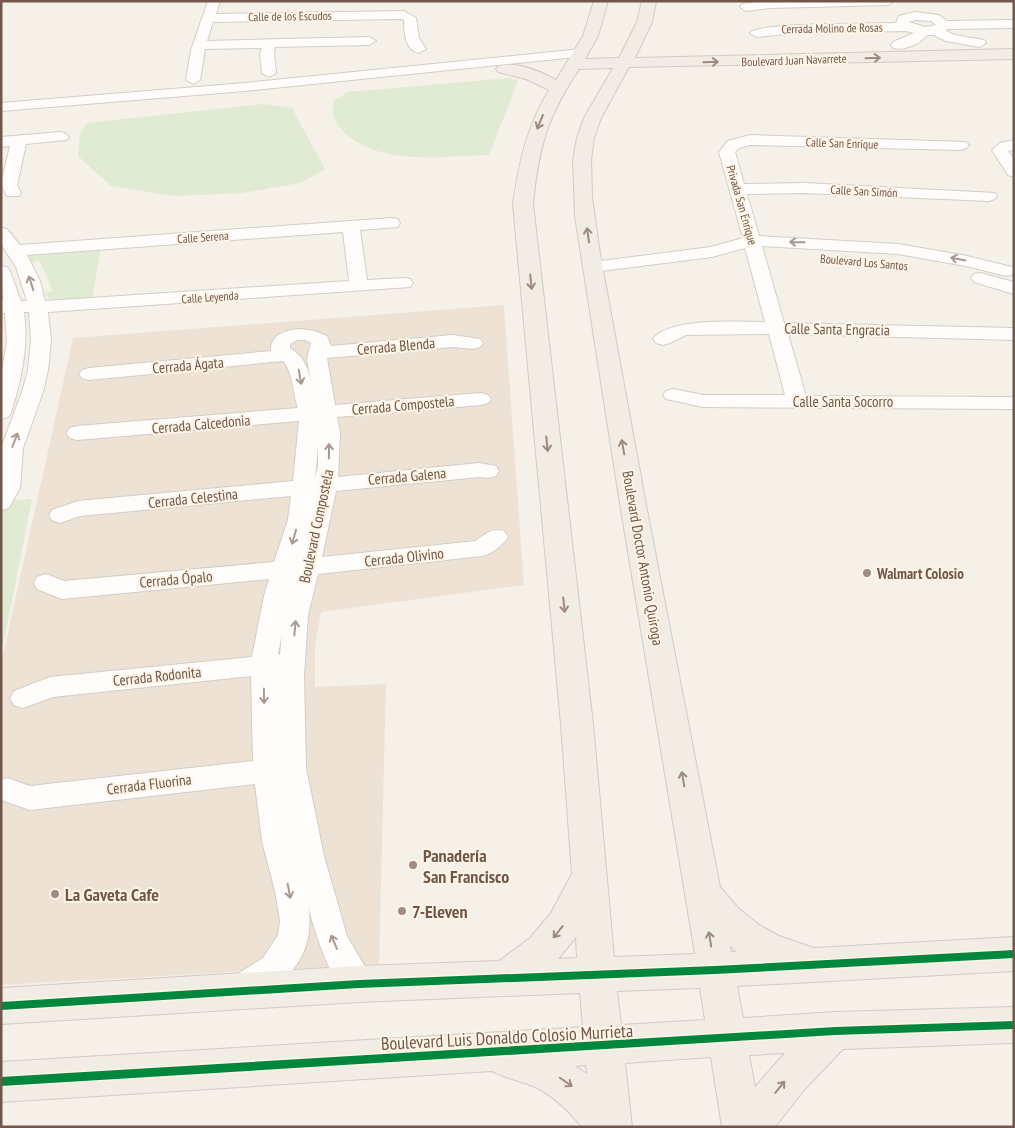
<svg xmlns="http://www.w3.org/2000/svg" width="1015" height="1128" viewBox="0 0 1015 1128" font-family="'PT Sans Narrow',sans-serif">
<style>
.residential{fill:#eee2d5}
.green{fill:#e1ebd3}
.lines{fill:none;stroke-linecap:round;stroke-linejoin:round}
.minor-casing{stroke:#d3cdc6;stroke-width:2}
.major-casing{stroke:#d3cbc5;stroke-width:2}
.minor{fill:#fefdfc;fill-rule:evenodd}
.major{fill:#f1ece4;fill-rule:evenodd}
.cycleway-casing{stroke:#fef5e7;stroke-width:3}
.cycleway{fill:#00873e;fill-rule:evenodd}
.oneway{stroke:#9d8b80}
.oneway2{stroke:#a99991}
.poi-dot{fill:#9f8d81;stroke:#fef5e7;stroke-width:2}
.labels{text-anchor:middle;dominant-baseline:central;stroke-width:4;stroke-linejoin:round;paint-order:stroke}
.far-street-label{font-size:12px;fill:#70574a;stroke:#fef5e7}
.street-label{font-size:15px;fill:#70574a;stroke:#fef5e7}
.poi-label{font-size:15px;font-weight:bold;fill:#70574a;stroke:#fef5e7;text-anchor:start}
.near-poi-label{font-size:18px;font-weight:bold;fill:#70574a;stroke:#fef5e7;text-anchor:start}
.near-street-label{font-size:18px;fill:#70574a;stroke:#fef5e7}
</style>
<rect width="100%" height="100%" fill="#f5f0e8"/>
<path class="residential" d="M 504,305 L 524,585 L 321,612 L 315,646 L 315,687 L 386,684 L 379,964 L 1,985 L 1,664 L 73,338 Z"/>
<path class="green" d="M 510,78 L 518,81 L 489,155 C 443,156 380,167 344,132 C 334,122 331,114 334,101 L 348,92 Z
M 263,104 L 292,108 L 325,169 L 300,183 L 242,193 L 175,196 L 111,186 L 78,156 L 80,134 L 87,123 Z
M 101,247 L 92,299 L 48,299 L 46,292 L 53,291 L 39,260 L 32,262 L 28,254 Z
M 32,499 L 1,656 L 1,510 L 10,500 Z"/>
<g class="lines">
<g class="minor-casing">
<path id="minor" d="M 208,1 L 220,1 L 216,14 L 404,11 L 416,18 L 419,38 L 426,49 L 419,53 C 405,50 404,32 404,20 L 402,19 L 213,22 L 207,41 L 369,37 L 376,41 L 369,45 L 275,47 L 274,53 L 276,73 L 269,77 L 262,73 L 260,53 L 262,48 L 205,49 L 200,80 L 193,84 L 186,80 L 191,50 Z
M 762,1 L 894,1 L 888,5 L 770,8 L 746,11 L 740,7 L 742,4 Z
M 915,12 L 939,15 L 947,21 L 1014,20 L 1014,28 L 947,29 L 946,31 L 955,35 L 984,40 L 986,43 L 979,47 L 946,41 L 934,35 L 927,35 C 920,44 904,51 893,48 L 891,45 L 893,42 L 914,33 L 906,31 L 797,33 L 757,37 L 750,33 C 759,22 876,24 896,23 L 899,16 ZM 915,20 L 931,21 L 936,25 L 925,27 L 909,22 Z
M 581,49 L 588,53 L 586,56 L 245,91 L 1,111 L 1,103 L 245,83 Z
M 61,132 L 66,134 L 69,137 L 66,140 L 26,144 L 17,185 L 21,193 L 19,196 L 7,196 L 1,184 L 10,146 L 1,147 L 1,137 Z
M 750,135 L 966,142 L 969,145 L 966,148 L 961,150 L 750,145 L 739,148 L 735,152 L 744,184 L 804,183 L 995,193 L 997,196 L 995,199 L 989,201 L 804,193 L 747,194 L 759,236 L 898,244 L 967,256 L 1012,267 L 1014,269 L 1012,275 L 1006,276 L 966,266 L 898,254 L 762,246 L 784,323 L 1014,328 L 1014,340 L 788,334 L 806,396 L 1014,397 L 1014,409 L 703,407 L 666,399 L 663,395 L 666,391 L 673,389 L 703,395 L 785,395 L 769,334 L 686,335 L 670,343 L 663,345 L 656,343 L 653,339 C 669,317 740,322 765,322 L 745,248 L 712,257 L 593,272 L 587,271 L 584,267 L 587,263 L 593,262 L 711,247 L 743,238 L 719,152 L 728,141 Z
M 1014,140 L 1014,150 L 1008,151 L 1014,159 L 1014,177 L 1008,175 L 992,150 L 1000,143 Z
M 392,218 L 398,219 L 400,223 L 398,227 L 360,230 L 367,280 L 404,278 L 410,279 L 413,283 L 410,287 L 48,312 L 51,340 L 48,370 L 43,392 L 23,448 L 20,488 L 9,508 L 1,510 L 1,448 L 22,392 L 28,370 L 31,340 L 29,312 L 24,312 C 29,347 21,380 11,413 L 8,417 L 1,419 L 1,376 L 7,342 L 5,313 L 1,313 L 1,301 L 3,301 L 1,266 L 7,267 L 10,271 L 21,301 L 27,301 L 16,267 L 1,244 L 1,228 L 7,229 L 20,245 ZM 343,232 L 349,281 L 45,301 L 40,281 L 27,255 Z
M 980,273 L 1014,282 L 1014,294 L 974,282 L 971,278 L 974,274 Z
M 299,329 L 315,331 L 327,336 L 331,346 L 453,335 L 480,339 L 483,343 L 480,347 L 473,349 L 453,347 L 327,358 L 335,405 L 481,393 L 488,395 L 491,399 L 488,403 L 481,405 L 337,417 L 340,433 L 338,477 L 479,463 L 496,466 L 499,471 L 496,476 L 488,478 L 479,477 L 336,491 L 322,557 L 476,541 C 486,533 492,528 504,531 L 508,537 C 502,546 493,553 482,556 L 318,574 L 308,615 L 304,676 L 306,768 L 324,856 L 347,936 L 375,984 L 370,995 L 359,999 C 356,998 351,997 348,995 C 330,982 314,928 308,907 C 317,955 285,988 242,1004 L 231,1000 L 226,989 L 231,978 L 263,958 L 278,935 L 280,921 L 275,891 L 262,841 L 255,784 L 30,810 L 1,800 L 1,780 L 7,778 L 30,786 L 253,761 L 251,676 L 53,697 L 23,708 L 14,705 L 10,698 L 14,691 L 50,677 L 252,657 L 264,596 L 269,579 L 62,599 L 37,589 L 34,583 L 37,577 L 46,574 L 64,581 L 274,562 L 288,520 L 291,496 L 80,516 L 60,523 L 52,520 L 49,515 L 52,510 L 78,501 L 293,481 L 299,421 L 77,440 L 70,438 L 66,433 L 70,428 L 77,426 L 298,408 C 293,394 293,372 283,361 L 89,380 L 82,378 L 79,374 L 82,370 L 89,368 L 271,351 C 270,335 286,330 299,329 ZM 297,340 L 305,340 L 311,343 L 307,359 L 311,383 C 308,367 304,357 290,348 L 290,344 ZM 318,446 L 318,465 L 315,479 ZM 282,634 L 280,655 L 278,654 Z"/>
</g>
<g class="major-casing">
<path id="major" d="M 594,1 L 608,1 L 598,36 L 585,59 L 619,58 L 637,22 L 642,1 L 656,1 L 652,22 L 635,58 L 1014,49 L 1014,59 L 629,67 L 601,118 L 594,138 L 591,160 L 592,197 L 600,254 L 647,510 L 720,887 L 738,908 L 759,925 L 779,936 L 814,948 L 1014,937 L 1014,971 L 737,986 L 743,1018 L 835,1012 L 1014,1007 L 1014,1043 L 843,1049 L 804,1090 L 775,1127 L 722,1127 L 711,1057 L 625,1063 L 632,1127 L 582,1127 C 568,1110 553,1095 533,1086 C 520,1081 505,1078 492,1071 L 1,1102 L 1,1062 L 583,1027 L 580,993 L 359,1002 L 1,1024 L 1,988 L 359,966 L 499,961 L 530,938 L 551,913 L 572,874 L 561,724 L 513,204 C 519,162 527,126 549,90 L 526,79 L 498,72 L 496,69 L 498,66 C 516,61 540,71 556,80 L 583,36 ZM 613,68 L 584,118 L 577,138 L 573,160 L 575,216 L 621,510 L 695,954 L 614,957 L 593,724 L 533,204 C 539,145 547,118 579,69 ZM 576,937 L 577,958 L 558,959 ZM 730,946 L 737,952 L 731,952 ZM 700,988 L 705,1020 L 621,1025 L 617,991 ZM 785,1053 L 755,1087 L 749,1055 ZM 586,1065 L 587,1074 L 575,1066 Z"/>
</g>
<use href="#minor" class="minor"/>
<use href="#major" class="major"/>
<g class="cycleway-casing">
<path id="cycleway" d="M 1014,950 L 1014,958 L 715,974 L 359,988 L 1,1010 L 1,1002 L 359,980 L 715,966 Z
M 1014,1021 L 1014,1029 L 835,1035 L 1,1086 L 1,1077 L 835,1027 Z"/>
</g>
<use href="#cycleway" class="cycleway"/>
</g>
<defs><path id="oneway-shaft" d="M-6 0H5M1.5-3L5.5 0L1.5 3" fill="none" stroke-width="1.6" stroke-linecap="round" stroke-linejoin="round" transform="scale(1.25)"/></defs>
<g class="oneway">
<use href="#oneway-shaft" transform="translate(873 58) rotate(-2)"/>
<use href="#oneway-shaft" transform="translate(711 62) rotate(-2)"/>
<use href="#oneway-shaft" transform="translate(540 122) rotate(112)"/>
<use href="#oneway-shaft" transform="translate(588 235) rotate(-98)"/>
<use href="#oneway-shaft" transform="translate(531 282) rotate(84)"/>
<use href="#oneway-shaft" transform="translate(547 444) rotate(84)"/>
<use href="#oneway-shaft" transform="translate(623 447) rotate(-100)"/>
<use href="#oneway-shaft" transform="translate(564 605) rotate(84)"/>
<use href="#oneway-shaft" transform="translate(683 779) rotate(-100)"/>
<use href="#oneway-shaft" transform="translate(558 932) rotate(129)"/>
<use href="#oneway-shaft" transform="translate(710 939) rotate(-99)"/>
<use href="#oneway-shaft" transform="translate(566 1082) rotate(35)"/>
<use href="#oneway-shaft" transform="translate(780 1087) rotate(-51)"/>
</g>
<g class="oneway2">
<use href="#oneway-shaft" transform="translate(797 242) rotate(-179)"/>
<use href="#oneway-shaft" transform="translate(958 259) rotate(-169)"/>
<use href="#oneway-shaft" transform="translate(31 283) rotate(-108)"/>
<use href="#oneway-shaft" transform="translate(300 377) rotate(80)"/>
<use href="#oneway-shaft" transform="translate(15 440) rotate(-69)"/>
<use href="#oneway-shaft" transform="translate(329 451) rotate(-89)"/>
<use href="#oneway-shaft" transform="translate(294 537) rotate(106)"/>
<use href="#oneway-shaft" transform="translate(295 628) rotate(-85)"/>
<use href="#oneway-shaft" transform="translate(264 696) rotate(89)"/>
<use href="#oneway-shaft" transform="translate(289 891) rotate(79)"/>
<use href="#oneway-shaft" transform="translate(334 942) rotate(-113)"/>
</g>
<g class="poi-dot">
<circle cx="867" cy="573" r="5"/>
<circle cx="413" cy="865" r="5"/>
<circle cx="55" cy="894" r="5"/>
<circle cx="402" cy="911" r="5"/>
</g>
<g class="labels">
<g class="far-street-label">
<text transform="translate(290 16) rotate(-1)">Calle de los Escudos</text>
<text transform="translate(832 28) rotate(-1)">Cerrada Molino de Rosas</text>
<text transform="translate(794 60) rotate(-2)">Boulevard Juan Navarrete</text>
<text transform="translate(842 143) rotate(2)">Calle San Enrique</text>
<text transform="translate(864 191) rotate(3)">Calle San Simón</text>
<text transform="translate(742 205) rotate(74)">Privada San Enrique</text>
<text transform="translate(203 237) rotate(-4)">Calle Serena</text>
<text transform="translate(864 262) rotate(5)">Boulevard Los Santos</text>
<text transform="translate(210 297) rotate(-4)">Calle Leyenda</text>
</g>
<g class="street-label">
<text transform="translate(837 329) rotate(1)">Calle Santa Engracia</text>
<text transform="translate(396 346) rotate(-5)">Cerrada Blenda</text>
<text transform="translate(188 365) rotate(-5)">Cerrada Ágata</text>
<text x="843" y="401">Calle Santa Socorro</text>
<text transform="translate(403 405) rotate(-5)">Cerrada Compostela</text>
<text transform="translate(201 424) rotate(-5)">Cerrada Calcedonia</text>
<text transform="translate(407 476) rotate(-5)">Cerrada Galena</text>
<text transform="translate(193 498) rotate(-6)">Cerrada Celestina</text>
<text transform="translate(316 526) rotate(-78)">Boulevard Compostela</text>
<text transform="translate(404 557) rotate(-6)">Cerrada Olivino</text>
<text transform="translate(643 558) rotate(80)">Boulevard Doctor Antonio Quiroga</text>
<text transform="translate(176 579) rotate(-5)">Cerrada Ópalo</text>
<text transform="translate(157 676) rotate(-6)">Cerrada Rodonita</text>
<text transform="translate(149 784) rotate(-7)">Cerrada Fluorina</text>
</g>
<g class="poi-label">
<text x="877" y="573">Walmart Colosio</text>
</g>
<g class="near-poi-label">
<text x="423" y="855">Panadería<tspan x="423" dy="21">San Francisco</tspan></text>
<text x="65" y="894">La Gaveta Cafe</text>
<text x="412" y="911">7-Eleven</text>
</g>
<g class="near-street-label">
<text transform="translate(507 1037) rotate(-3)">Boulevard Luis Donaldo Colosio Murrieta</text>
</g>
</g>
<rect width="1015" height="1128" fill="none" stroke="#70574a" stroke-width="5"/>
</svg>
